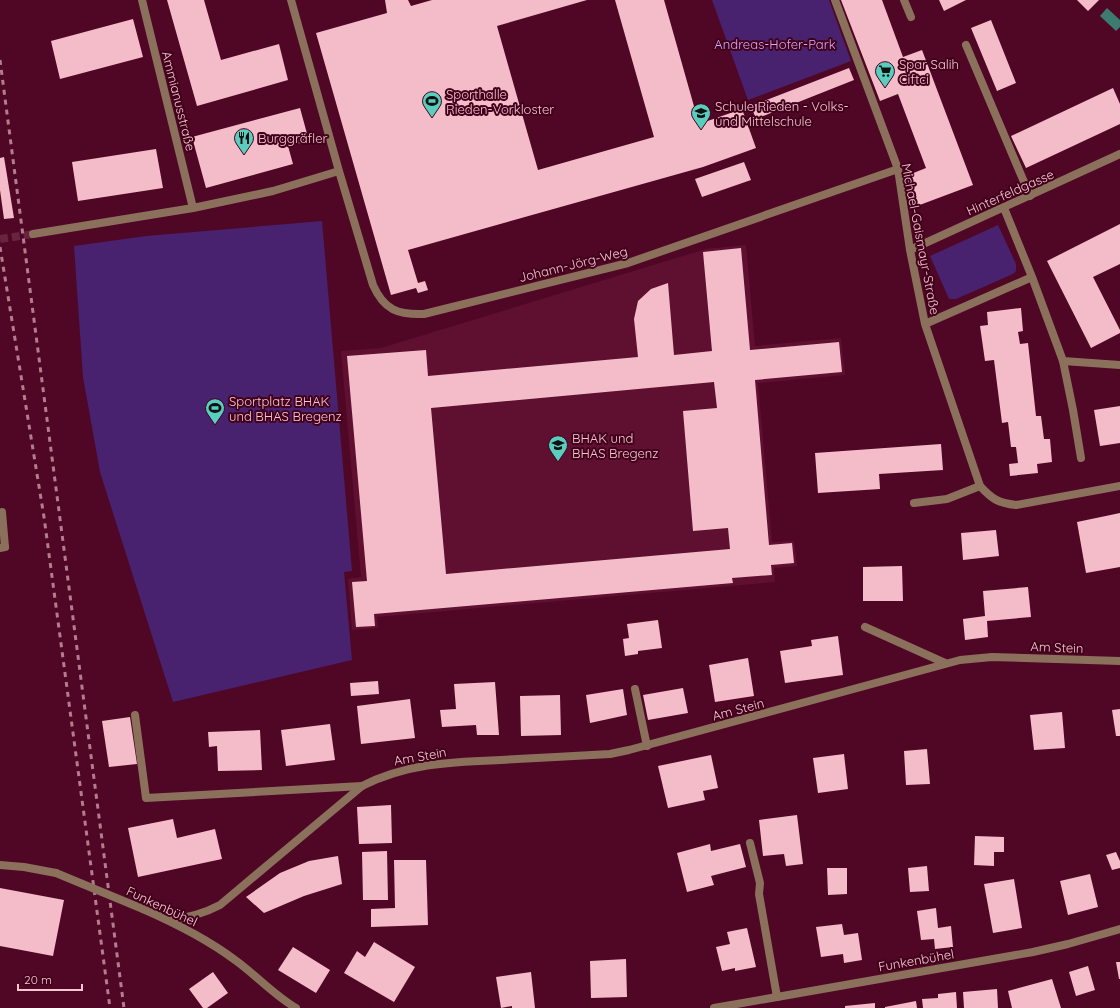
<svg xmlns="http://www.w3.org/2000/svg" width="1120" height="1008" viewBox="0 0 1120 1008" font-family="Quicksand,sans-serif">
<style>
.built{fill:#5f1031}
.green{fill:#48216f}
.water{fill:#3d7b71}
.building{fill:#f4bcc9;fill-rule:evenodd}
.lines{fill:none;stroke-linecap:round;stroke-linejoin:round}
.minor-tunnel{stroke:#68243f;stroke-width:8;stroke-dasharray:8 4;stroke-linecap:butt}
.service{stroke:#8b715b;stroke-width:8}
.minor{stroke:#8b715b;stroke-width:8}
.rail{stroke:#b47d8e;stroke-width:3;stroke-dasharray:5 5;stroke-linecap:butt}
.minor-bridge{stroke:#8b715b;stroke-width:8}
.labels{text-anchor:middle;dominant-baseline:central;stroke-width:4;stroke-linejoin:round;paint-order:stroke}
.park-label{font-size:13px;fill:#cdacfd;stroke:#43001b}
.poi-label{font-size:13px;fill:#f4c7d1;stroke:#43001b;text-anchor:start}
.street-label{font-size:13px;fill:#f4c7d1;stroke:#43001b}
</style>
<rect width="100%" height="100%" fill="#4f0725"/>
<path class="built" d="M 746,245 L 755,346 L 841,338 L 845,375 L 758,383 L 772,542 L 794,541 L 797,566 L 774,568 L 775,582 L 377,617 L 378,628 L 352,630 L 348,579 L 361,577 L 341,351 L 381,348 L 706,249 Z"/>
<path class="green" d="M 712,0 L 829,0 L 851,61 L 748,100 Z
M 322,221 L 352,571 L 344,572 L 352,660 L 173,702 L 100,472 L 83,377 L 74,246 L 146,236 Z
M 998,225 L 1016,264 L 1016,271 L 1013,274 L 956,299 L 949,299 L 930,256 Z"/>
<path class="water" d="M 1107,8 L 1120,20 L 1120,27 L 1116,31 L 1100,16 Z"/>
<path class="building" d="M 167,0 L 204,0 L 221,60 L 279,44 L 288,80 L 197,106 Z
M 385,0 L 408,0 L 411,6 L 432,0 L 587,0 L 497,26 L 538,170 L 654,137 L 615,0 L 664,0 L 699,124 L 742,109 L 756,148 L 703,167 L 408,250 L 418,283 L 425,281 L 428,290 L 418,293 L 416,288 L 391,295 L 316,33 L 387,13 Z
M 841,0 L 882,0 L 903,57 L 922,50 L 973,185 L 917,206 L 906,176 L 926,168 L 898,94 L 880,101 Z
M 939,0 L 966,0 L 944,11 Z
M 1077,0 L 1099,0 L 1088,11 Z
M 133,19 L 143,57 L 60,79 L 51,41 Z
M 991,20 L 1016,83 L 997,91 L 971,28 Z
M 849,68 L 854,80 L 756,119 L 751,106 Z
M 1113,88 L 1120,104 L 1120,124 L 1026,168 L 1011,136 Z
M 300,108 L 309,141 L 288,146 L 293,164 L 206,188 L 192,137 Z
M 156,149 L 163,188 L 78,201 L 72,162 Z
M 4,157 L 14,218 L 4,219 L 0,190 L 0,158 Z
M 744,162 L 751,180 L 702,197 L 695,179 Z
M 1120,224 L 1120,264 L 1093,277 L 1120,330 L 1120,333 L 1091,348 L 1047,261 Z
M 741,248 L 750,350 L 839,342 L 842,372 L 755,380 L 769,545 L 792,543 L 794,563 L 771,565 L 772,575 L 732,578 L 733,583 L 374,614 L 375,626 L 356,627 L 352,582 L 367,581 L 347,356 L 426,350 L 428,376 L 638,357 L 634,319 L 638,301 L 651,289 L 668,283 L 674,355 L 712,351 L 703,252 ZM 714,382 L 717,408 L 683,411 L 693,531 L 728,528 L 730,549 L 446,574 L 431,408 Z
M 1021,308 L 1023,331 L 1018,332 L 1020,344 L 1028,343 L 1036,416 L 1041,416 L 1044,439 L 1050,439 L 1052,462 L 1037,464 L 1038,473 L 1010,476 L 1009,464 L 1018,463 L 1016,447 L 1011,447 L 1008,422 L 1002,423 L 994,360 L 985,361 L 980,326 L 988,325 L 987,312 Z
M 1120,406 L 1120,443 L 1100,446 L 1094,410 Z
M 941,444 L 943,470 L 879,474 L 880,489 L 818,493 L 815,453 Z
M 1120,513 L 1120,567 L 1086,573 L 1077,522 Z
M 996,530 L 999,556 L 963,560 L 961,533 Z
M 902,566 L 903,601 L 863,601 L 863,567 Z
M 1028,587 L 1031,617 L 987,621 L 988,637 L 965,640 L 963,619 L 985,616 L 983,591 Z
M 658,620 L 662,648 L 638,651 L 638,654 L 625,656 L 623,639 L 629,638 L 627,624 Z
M 838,636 L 843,675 L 785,683 L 780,651 L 812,646 L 811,640 Z
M 748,658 L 754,696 L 715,702 L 709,665 Z
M 378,681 L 379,694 L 351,696 L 350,683 Z
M 495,682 L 499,735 L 477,735 L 476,725 L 442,727 L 440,710 L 456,709 L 454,684 Z
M 683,688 L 688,713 L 648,720 L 643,695 Z
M 623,689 L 627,715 L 590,723 L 586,695 Z
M 560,695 L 561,735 L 521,736 L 520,696 Z
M 410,699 L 415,738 L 361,744 L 357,706 Z
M 1120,709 L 1120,736 L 1116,736 L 1112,710 Z
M 1062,712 L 1065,748 L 1034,750 L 1030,715 Z
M 130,717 L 137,764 L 109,767 L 102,721 Z
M 330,724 L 335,760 L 286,766 L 281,730 Z
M 260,730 L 262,770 L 218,771 L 217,746 L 209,747 L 208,732 Z
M 927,749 L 930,784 L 906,785 L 904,751 Z
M 844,754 L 848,789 L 818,793 L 813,758 Z
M 711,755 L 718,788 L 703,791 L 705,800 L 668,808 L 658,766 Z
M 391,805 L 392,843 L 359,844 L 357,807 Z
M 797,815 L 803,864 L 786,866 L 784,854 L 763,856 L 759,820 Z
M 173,819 L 177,838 L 215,829 L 222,859 L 138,877 L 128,828 Z
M 975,836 L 1004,837 L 1004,852 L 994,852 L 994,866 L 974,865 Z
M 710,844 L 711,851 L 740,844 L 746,867 L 711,876 L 714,885 L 687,892 L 677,853 Z
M 387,851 L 388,900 L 363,900 L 362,852 Z
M 1116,852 L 1120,861 L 1120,868 L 1112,870 L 1106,855 Z
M 338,856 L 342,884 L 304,896 L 264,913 L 246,897 L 280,873 L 309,861 Z
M 394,860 L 426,860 L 428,925 L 371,927 L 371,909 L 395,908 Z
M 927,866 L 929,891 L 910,892 L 908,868 Z
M 827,868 L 847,868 L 847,894 L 828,895 Z
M 1090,874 L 1098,907 L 1068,915 L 1060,881 Z
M 1014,879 L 1022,928 L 993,933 L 984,884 Z
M 0,888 L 64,900 L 53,956 L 0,946 Z
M 936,908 L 938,928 L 951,926 L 953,947 L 935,949 L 934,939 L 921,940 L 917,911 Z
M 842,924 L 844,935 L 858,933 L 862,960 L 844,963 L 843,954 L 821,957 L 816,927 Z
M 747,928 L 756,967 L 735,971 L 735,968 L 722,971 L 716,947 L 730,944 L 727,932 Z
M 374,942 L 415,967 L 394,1002 L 344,973 L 357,951 L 365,957 Z
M 293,947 L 330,970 L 316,993 L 278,970 Z
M 626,959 L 627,997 L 591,998 L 590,961 Z
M 1116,962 L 1120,962 L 1120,979 L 1119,979 Z
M 1088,966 L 1095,990 L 1076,996 L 1069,972 Z
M 213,972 L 228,993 L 207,1008 L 203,1008 L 189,989 Z
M 531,972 L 535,1008 L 512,1008 L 512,1006 L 501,1008 L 496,977 Z
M 1052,979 L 1061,1008 L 1012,1008 L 1008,991 Z
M 997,989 L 998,1008 L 964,1008 L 963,992 Z
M 956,992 L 957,1008 L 923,1008 L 922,999 L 938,998 L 938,994 Z
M 916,1001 L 917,1008 L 885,1008 L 885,1007 Z
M 875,1003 L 875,1008 L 845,1008 L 845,1006 Z"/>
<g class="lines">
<path class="minor-tunnel" d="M 0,239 L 33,234"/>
<path class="service" d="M 904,0 L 911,17
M 966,45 L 1030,196
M 1063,361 L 1073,410 L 1081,458
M 914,503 L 947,499 L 980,486
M 2,512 L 5,547
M 865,627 L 945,663
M 635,689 L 647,746
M 135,715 L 146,798 L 362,786
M 750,843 L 760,883 L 759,894 L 777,997"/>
<path class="minor" d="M 142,0 L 193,208
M 291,0 L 339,171 L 373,285 C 384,310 398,315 424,314 L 628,263 L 898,169
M 835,0 L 898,169 L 910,250 L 925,324 L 980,486 C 992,499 998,503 1016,505 L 1120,486
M 1004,208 L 1032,277 L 1063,361 L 1120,365
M 33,234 L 193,208 L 273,191 L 339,171
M 910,250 L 1120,154
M 925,324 L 1032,277
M 0,548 L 5,547
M 0,865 L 24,867 L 56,873
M 143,909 C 175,923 207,939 235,960 C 256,975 274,995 296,1008
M 169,920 C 188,918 203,914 220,905 L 362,786 C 407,763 451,762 501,760 C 537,758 574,756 610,754 L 629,750 L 960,660 L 992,657 L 1120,661
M 714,1008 L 1033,952 L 1068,944 L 1120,929"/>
<path class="rail" d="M 0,60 L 124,1008
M 0,247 L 44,517 L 110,1008"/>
<path class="minor-bridge" d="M 56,873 L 143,909"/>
</g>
<defs>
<g id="supermarket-pin" transform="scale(1)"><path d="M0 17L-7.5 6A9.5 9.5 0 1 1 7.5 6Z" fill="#5acebe" stroke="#43001b"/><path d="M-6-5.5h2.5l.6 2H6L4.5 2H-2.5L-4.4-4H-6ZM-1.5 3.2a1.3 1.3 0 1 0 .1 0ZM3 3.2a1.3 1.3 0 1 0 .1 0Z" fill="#111"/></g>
<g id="stadium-pin" transform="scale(1)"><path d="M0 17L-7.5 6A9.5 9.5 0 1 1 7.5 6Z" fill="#5acebe" stroke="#43001b"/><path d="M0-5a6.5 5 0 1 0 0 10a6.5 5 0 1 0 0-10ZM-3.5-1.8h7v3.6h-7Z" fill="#111"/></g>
<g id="school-pin" transform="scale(1)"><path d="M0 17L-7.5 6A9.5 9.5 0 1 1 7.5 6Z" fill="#5acebe" stroke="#43001b"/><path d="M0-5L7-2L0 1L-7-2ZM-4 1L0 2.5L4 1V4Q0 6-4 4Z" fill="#111"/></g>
<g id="restaurant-pin" transform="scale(1)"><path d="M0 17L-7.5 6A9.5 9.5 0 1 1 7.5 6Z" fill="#5acebe" stroke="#43001b"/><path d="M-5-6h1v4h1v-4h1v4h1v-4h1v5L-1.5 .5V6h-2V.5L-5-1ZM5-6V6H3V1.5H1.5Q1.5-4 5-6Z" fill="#111"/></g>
</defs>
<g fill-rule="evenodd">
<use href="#supermarket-pin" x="885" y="71"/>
<use href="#stadium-pin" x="432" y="101"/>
<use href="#school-pin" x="701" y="113"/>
<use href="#restaurant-pin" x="244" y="138"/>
<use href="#stadium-pin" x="215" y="408"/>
<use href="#school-pin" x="558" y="445"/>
</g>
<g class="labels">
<g class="park-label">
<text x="775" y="44">Andreas-Hofer-Park</text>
</g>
<g class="poi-label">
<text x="899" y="64">Spar Salih<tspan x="899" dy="15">Ciftci</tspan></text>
<text x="446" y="94">Sporthalle<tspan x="446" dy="15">Rieden-Vorkloster</tspan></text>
<text x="715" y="106">Schule Rieden - Volks-<tspan x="715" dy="15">und Mittelschule</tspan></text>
<text x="258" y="138">Burggräfler</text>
<text x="229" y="401">Sportplatz BHAK<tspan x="229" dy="15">und BHAS Bregenz</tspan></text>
<text x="572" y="438">BHAK und<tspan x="572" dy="15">BHAS Bregenz</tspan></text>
</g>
<g class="street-label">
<text transform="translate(179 101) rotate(76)">Ammianusstraße</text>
<text transform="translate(1010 192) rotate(-24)">Hinterfeldgasse</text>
<text transform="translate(921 239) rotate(79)">Michael-Gaismayr-Straße</text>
<text transform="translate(573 264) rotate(-14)">Johann-Jörg-Weg</text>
<text transform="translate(1057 647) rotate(2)">Am Stein</text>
<text transform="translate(738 709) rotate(-15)">Am Stein</text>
<text transform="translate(420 756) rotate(-10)">Am Stein</text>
<text transform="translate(162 906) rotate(25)">Funkenbühel</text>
<text transform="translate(916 960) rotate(-10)">Funkenbühel</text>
</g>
</g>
<path d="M18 984v6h64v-6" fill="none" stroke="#f4c7d1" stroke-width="2"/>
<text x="24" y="984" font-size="12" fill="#f4c7d1" stroke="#43001b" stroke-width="3" paint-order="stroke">20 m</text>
</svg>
